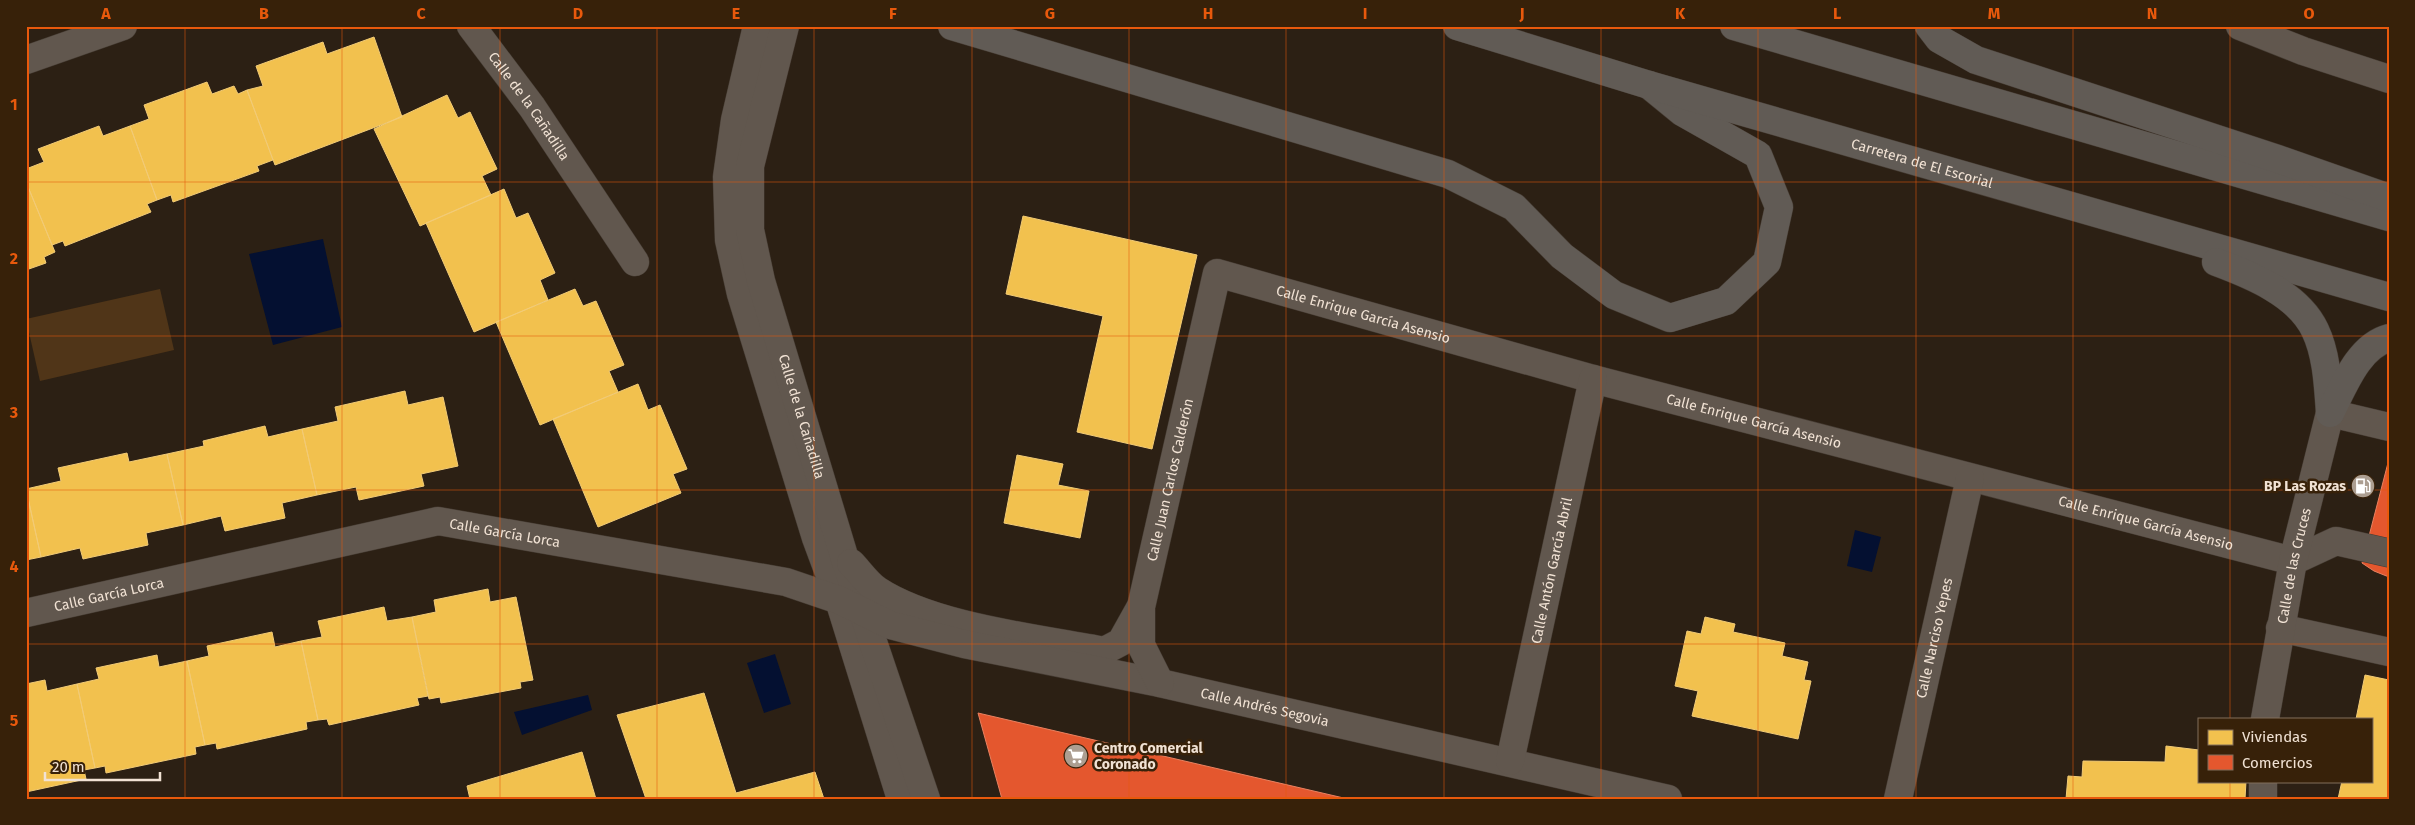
<svg xmlns="http://www.w3.org/2000/svg" width="2415" height="825" viewBox="0 0 2415 825" font-family="'Fira Sans',sans-serif">
<style>
.green{fill:#503518}
.water{fill:#041031}
.homes{fill:#f2c14e;stroke:#f2cb76}
.shops{fill:#e4572e;stroke:#e88160}
.lines{fill:none;stroke-linecap:round;stroke-linejoin:round}
.minor-casing{stroke:#453b32;stroke-width:29}
.trunk-casing{stroke:#453b32;stroke-width:29}
.minor{stroke:#61574e;stroke-width:28}
.trunk{stroke:#615b55;stroke-width:28}
.grid{fill:none;stroke:#e8590c;stroke-width:1;stroke-opacity:0.55}
.labels{text-anchor:middle;dominant-baseline:central;stroke-width:5;stroke-linejoin:round;paint-order:stroke}
.street-label{font-size:14px;fill:#f1e2d4;stroke:#372109}
.poi-label{font-size:14px;font-weight:bold;fill:#f1e2d4;stroke:#372109;text-anchor:end}
.neatline{fill:none;stroke:#e8590c;stroke-width:2}
.grid-label{font-size:16px;text-anchor:middle;font-weight:bold;fill:#e8590c}
</style>
<rect width="100%" height="100%" fill="#2c2014"/>
<path class="green" d="M 160,289 L 174,350 L 40,381 L 26,319 Z"/>
<path class="water" d="M 323,239 L 342,327 L 273,345 L 249,254 Z
M 1855,530 L 1881,537 L 1872,572 L 1847,566 Z
M 775,654 L 791,704 L 764,713 L 747,663 Z
M 588,695 L 592,710 L 522,735 L 514,712 Z"/>
<path class="homes" d="M 374,37 L 402,117 L 275,165 L 247,90 L 263,86 L 256,66 L 323,42 L 327,54 Z
M 207,82 L 212,94 L 234,86 L 238,94 L 247,90 L 273,160 L 257,166 L 259,171 L 173,202 L 171,195 L 157,200 L 130,126 L 149,119 L 144,105 Z
M 447,95 L 458,118 L 470,112 L 497,169 L 482,176 L 491,195 L 420,226 L 374,129 Z
M 99,126 L 103,136 L 130,126 L 157,200 L 147,204 L 151,212 L 65,246 L 63,241 L 52,245 L 26,182 L 26,169 L 44,162 L 38,149 Z
M 26,182 L 55,252 L 44,257 L 46,263 L 26,270 Z
M 504,189 L 516,218 L 528,213 L 555,273 L 540,280 L 548,300 L 474,332 L 426,223 Z
M 1023,216 L 1197,255 L 1152,449 L 1077,432 L 1103,316 L 1006,294 Z
M 575,289 L 583,306 L 596,301 L 624,365 L 609,371 L 618,392 L 540,425 L 496,322 Z
M 638,384 L 648,410 L 660,405 L 687,469 L 673,474 L 681,493 L 598,527 L 553,419 Z
M 405,391 L 408,405 L 443,397 L 458,466 L 421,474 L 424,486 L 359,500 L 356,487 L 317,495 L 302,429 L 338,421 L 335,407 Z
M 265,426 L 268,437 L 302,429 L 317,495 L 282,503 L 285,518 L 225,531 L 221,516 L 183,525 L 167,454 L 204,446 L 203,441 Z
M 127,453 L 129,462 L 167,454 L 183,525 L 146,533 L 148,545 L 83,559 L 80,548 L 41,557 L 26,489 L 61,481 L 58,468 Z
M 1017,455 L 1063,464 L 1058,485 L 1089,491 L 1080,538 L 1004,523 Z
M 26,489 L 41,557 L 26,560 Z
M 488,589 L 490,602 L 516,597 L 533,680 L 520,682 L 521,688 L 441,703 L 440,697 L 429,699 L 412,617 L 436,612 L 434,600 Z
M 384,607 L 387,621 L 412,617 L 428,696 L 417,698 L 419,705 L 329,725 L 327,719 L 318,720 L 301,641 L 322,637 L 318,621 Z
M 1705,617 L 1735,624 L 1733,632 L 1785,643 L 1782,656 L 1808,662 L 1804,680 L 1811,681 L 1798,739 L 1692,716 L 1698,691 L 1675,686 L 1687,631 L 1701,634 Z
M 272,632 L 275,647 L 301,641 L 318,720 L 306,722 L 307,729 L 217,749 L 216,743 L 205,745 L 187,661 L 209,656 L 207,646 Z
M 157,655 L 159,667 L 187,661 L 205,745 L 195,747 L 196,754 L 106,773 L 105,766 L 95,768 L 77,684 L 99,679 L 96,668 Z
M 2365,675 L 2389,680 L 2389,799 L 2338,799 L 2342,781 L 2371,781 L 2371,719 L 2356,719 Z
M 45,680 L 47,691 L 77,684 L 95,768 L 84,770 L 86,779 L 26,792 L 26,684 Z
M 704,693 L 736,793 L 815,772 L 824,799 L 646,799 L 617,715 Z
M 2166,746 L 2199,750 L 2199,781 L 2246,781 L 2245,799 L 2066,799 L 2068,776 L 2082,777 L 2083,761 L 2165,762 Z
M 582,752 L 596,799 L 470,799 L 467,786 Z"/>
<path class="shops" d="M 2389,459 L 2389,577 L 2374,571 L 2362,563 Z
M 978,713 L 1348,799 L 1002,799 Z"/>
<g class="lines">
<g class="minor-casing">
<g id="minor">
<path id="s1" d="M 471,26 L 532,107 L 635,262"/>
<path d="M 757,26 L 735,120 L 727,177 L 729,240 L 741,294 L 816,538 L 839,600 L 901,799"/>
<path id="s2" d="M 785,26 L 750,166 L 750,230 L 761,281 L 844,556 L 926,799"/>
<path d="M 2240,26 L 2303,51 L 2389,79"/>
<path d="M 26,60 L 123,26"/>
<path d="M 851,563 C 859,571 867,583 877,590 C 933,627 1037,638 1104,651 L 1121,642 L 1140,608"/>
<path id="s3" d="M 26,613 L 438,521 L 786,582 L 839,600 L 890,625 L 964,644 L 1160,683 L 1668,799"/>
<path d="M 2280,628 L 2389,652"/>
<path id="s4" d="M 1160,683 L 1141,645 L 1141,607 L 1217,273 L 1593,379 L 2293,561 L 2336,541 L 2389,553"/>
<path id="s5" d="M 2265,719 L 2293,561 L 2330,413 L 2389,427"/>
<path id="s6" d="M 1510,761 L 1593,379"/>
<path id="s7" d="M 1898,799 L 1970,478"/>
<path d="M 2263,799 L 2263,781"/>
</g>
</g>
<g class="trunk-casing">
<g id="trunk">
<path d="M 952,26 L 1448,174 L 1514,207 L 1562,256 L 1614,295 L 1670,318 L 1726,301 L 1767,262 L 1779,207 L 1758,155 L 1682,112 L 1649,85"/>
<path id="s8" d="M 1457,26 L 1649,85 L 2389,297"/>
<path d="M 1734,26 L 2389,217"/>
<path d="M 1929,26 L 1939,39 L 1976,60 L 2278,159 L 2389,198"/>
<path d="M 2216,262 C 2251,275 2298,294 2315,330 C 2327,355 2328,386 2330,413"/>
<path d="M 2330,413 C 2343,388 2358,346 2389,338"/>
</g>
</g>
<use href="#minor" class="minor"/>
<use href="#trunk" class="trunk"/>
</g>
<path class="grid" d="M 185,26 L 185,799M 342,26 L 342,799M 500,26 L 500,799M 657,26 L 657,799M 814,26 L 814,799M 972,26 L 972,799M 1129,26 L 1129,799M 1286,26 L 1286,799M 1444,26 L 1444,799M 1601,26 L 1601,799M 1758,26 L 1758,799M 1916,26 L 1916,799M 2073,26 L 2073,799M 2230,26 L 2230,719M 26,182 L 2389,182M 26,336 L 2389,336M 26,490 L 2389,490M 26,644 L 2389,644M 2230,781 L 2230,799"/>
<defs>
<g id="fuel-disc" transform="scale(1.25)"><circle r="9.5" fill="#ac9e91" stroke="#372109"/><path d="M-5.5-6h7V0h2V4h1.3V-2.5L3-4.5l.8-.8L6-3V5H2.5V1h-1V6h-7ZM-4.2-4.7v3.2H.2V-4.7Z" fill="#fff"/></g>
<g id="supermarket-disc" transform="scale(1.25)"><circle r="9.5" fill="#ac9e91" stroke="#372109"/><path d="M-6-5.5h2.5l.6 2H6L4.5 2H-2.5L-4.4-4H-6ZM-1.5 3.2a1.3 1.3 0 1 0 .1 0ZM3 3.2a1.3 1.3 0 1 0 .1 0Z" fill="#fff"/></g>
</defs>
<g fill-rule="evenodd">
<use href="#fuel-disc" x="2363" y="486"/>
<use href="#supermarket-disc" x="1076" y="756"/>
</g>
<g class="labels">
<g class="street-label">
<text stroke="none"><textPath href="#s1" startOffset="99">Calle de la Cañadilla</textPath></text>
<text stroke="none"><textPath href="#s8" startOffset="485">Carretera de El Escorial</textPath></text>
<text stroke="none"><textPath href="#s4" startOffset="575">Calle Enrique García Asensio</textPath></text>
<text stroke="none"><textPath href="#s2" startOffset="402">Calle de la Cañadilla</textPath></text>
<text stroke="none"><textPath href="#s4" startOffset="980">Calle Enrique García Asensio</textPath></text>
<text stroke="none"><textPath href="#s4" startOffset="211">Calle Juan Carlos Calderón</textPath></text>
<text stroke="none"><textPath href="#s4" startOffset="1385">Calle Enrique García Asensio</textPath></text>
<text stroke="none"><textPath href="#s3" startOffset="490">Calle García Lorca</textPath></text>
<text stroke="none"><textPath href="#s5" startOffset="156">Calle de las Cruces</textPath></text>
<text stroke="none"><textPath href="#s6" startOffset="195">Calle Antón García Abril</textPath></text>
<text stroke="none"><textPath href="#s3" startOffset="85">Calle García Lorca</textPath></text>
<text stroke="none"><textPath href="#s7" startOffset="165">Calle Narciso Yepes</textPath></text>
<text stroke="none"><textPath href="#s3" startOffset="1272">Calle Andrés Segovia</textPath></text>
</g>
<g class="poi-label">
<text x="2346" y="486">BP Las Rozas</text>
<text x="1094" y="748" text-anchor="start">Centro Comercial<tspan x="1094" dy="16">Coronado</tspan></text>
</g>
</g>
<rect width="2415" height="825" fill="none" stroke="#372109" stroke-width="55"/>
<rect x="2198" y="718" width="175" height="65" fill="#372109" stroke="#816e5a"/>
<rect x="2208" y="730" width="25" height="15" fill="#f2c14e" stroke="#816e5a"/>
<text x="2242" y="742" font-size="15" fill="#f1e2d4">Viviendas</text>
<rect x="2208" y="755" width="25" height="15" fill="#e4572e" stroke="#816e5a"/>
<text x="2242" y="768" font-size="15" fill="#f1e2d4">Comercios</text>
<path d="M45 772v8h115v-8" fill="none" stroke="#f1e2d4" stroke-width="2.5"/>
<text x="52" y="772" font-size="15" fill="#f1e2d4" stroke="#372109" stroke-width="4" paint-order="stroke">20 m</text>
<rect x="28" y="28" width="2360" height="770" class="neatline"/>
<g class="grid-label">
<text x="106" y="19">A</text>
<text x="264" y="19">B</text>
<text x="421" y="19">C</text>
<text x="578" y="19">D</text>
<text x="736" y="19">E</text>
<text x="893" y="19">F</text>
<text x="1050" y="19">G</text>
<text x="1208" y="19">H</text>
<text x="1365" y="19">I</text>
<text x="1522" y="19">J</text>
<text x="1680" y="19">K</text>
<text x="1837" y="19">L</text>
<text x="1994" y="19">M</text>
<text x="2152" y="19">N</text>
<text x="2309" y="19">O</text>
<text x="14" y="110">1</text>
<text x="14" y="264">2</text>
<text x="14" y="418">3</text>
<text x="14" y="572">4</text>
<text x="14" y="726">5</text>
</g>
</svg>
